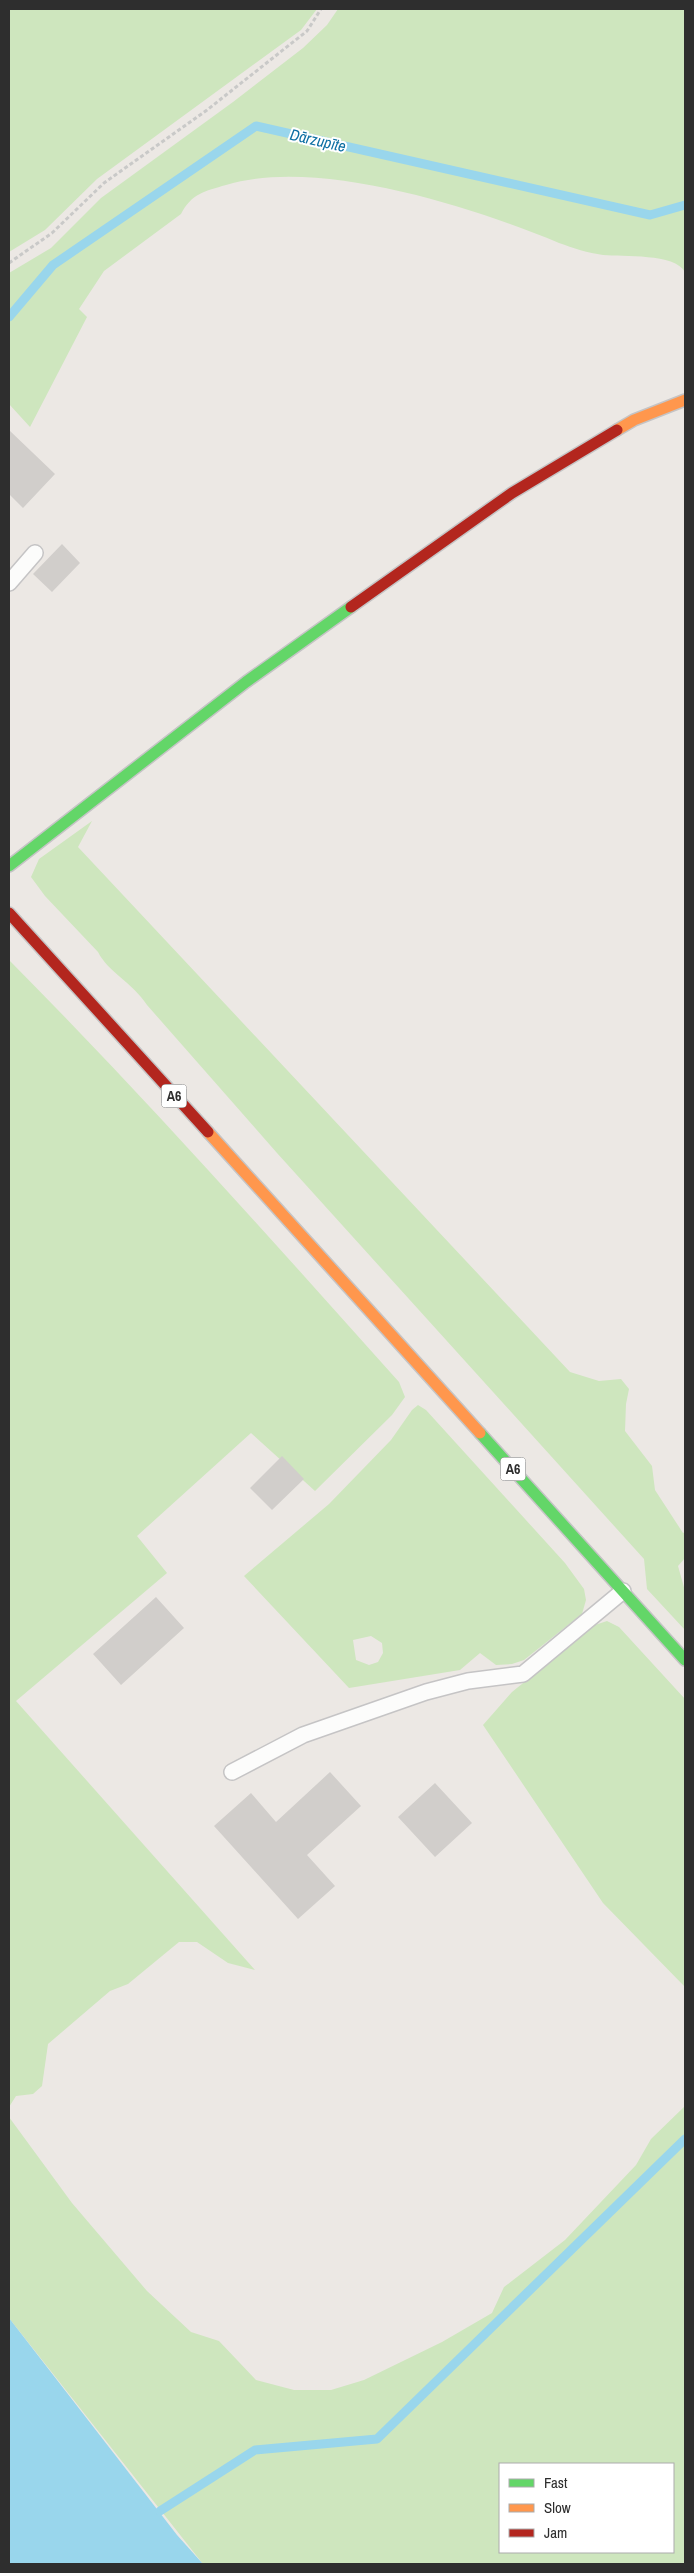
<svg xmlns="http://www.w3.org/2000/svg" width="694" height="2573" viewBox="0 0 694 2573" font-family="'Archivo Narrow',sans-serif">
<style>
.green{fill:#cee6be;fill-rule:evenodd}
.water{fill:#99d6ec}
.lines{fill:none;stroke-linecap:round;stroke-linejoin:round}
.stream{stroke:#99d6ec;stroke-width:9}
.building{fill:#d1cecb}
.lane-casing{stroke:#c5c4c5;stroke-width:18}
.fast-casing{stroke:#c5c4c5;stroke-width:14}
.slow-casing{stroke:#c5c4c5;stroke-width:14}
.jam-casing{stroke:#c5c4c5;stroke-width:14}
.path{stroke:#c9c9c8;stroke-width:3;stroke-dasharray:4 2.5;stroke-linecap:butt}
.lane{stroke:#fcfcfb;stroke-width:15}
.fast{stroke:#63d668;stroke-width:11}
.slow{stroke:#ff974d;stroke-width:11}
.jam{stroke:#b3261e;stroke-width:11}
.labels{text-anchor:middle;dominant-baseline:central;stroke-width:4;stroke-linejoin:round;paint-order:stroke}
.shield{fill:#fff;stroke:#6d6d6d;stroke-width:1}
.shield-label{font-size:14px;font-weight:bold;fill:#2e2e2e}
.water-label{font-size:16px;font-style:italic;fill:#0d6fa3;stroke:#fff}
</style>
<rect width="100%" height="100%" fill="#ece8e4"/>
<path class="green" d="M 9,9 L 317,9 L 301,30 L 97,179 L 45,230 L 9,252 Z
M 338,9 L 685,9 L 685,272 C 675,253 623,257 603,255 C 588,253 573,248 559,243 C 472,207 318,157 226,185 C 205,191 191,194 181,214 L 104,271 L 79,309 L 87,317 L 30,427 L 9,404 L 9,273 L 51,248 L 101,198 L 233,102 L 303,48 L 327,25 Z
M 92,821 L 78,847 L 570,1372 L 599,1381 L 621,1379 L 629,1389 L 626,1404 L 625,1431 L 652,1466 L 655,1490 L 683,1533 L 685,1532 L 685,1558 L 678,1566 L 685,1591 L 685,1630 L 647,1589 L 644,1559 L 277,1153 L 147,1005 C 133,983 108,972 98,952 L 45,896 L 31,877 L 39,859 Z
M 9,960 C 144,1096 271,1239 399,1382 L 405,1397 L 392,1415 L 315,1491 L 251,1433 L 137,1536 L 167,1573 L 16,1701 L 255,1970 L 228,1963 L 197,1942 L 179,1942 L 128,1984 L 110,1991 L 48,2044 L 42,2086 L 33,2094 L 16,2096 L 9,2107 Z
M 418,1405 L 426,1410 L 565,1563 L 584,1589 L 586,1600 L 582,1614 L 524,1660 L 512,1664 L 496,1665 L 480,1653 L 460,1670 L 349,1688 L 244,1576 L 329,1504 L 391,1440 L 412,1410 ZM 371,1636 L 382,1643 L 383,1653 L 378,1662 L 369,1665 L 356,1660 L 353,1640 Z
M 607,1621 L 619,1627 L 685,1699 L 685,1987 L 603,1903 L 483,1725 L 512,1692 L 595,1625 Z
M 685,2106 L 685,2564 L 203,2564 L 9,2318 L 9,2117 L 72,2203 L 147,2291 L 191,2332 L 219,2341 L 256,2380 L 294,2390 L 331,2390 L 364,2380 L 442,2342 L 492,2313 L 504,2287 L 565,2240 L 636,2165 L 651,2139 ZM 500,2464 L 673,2464 L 673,2552 L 500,2552 Z"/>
<path class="water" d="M 9,2318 L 177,2535 L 203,2564 L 9,2564 Z"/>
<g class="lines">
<path class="stream" d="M 9,317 L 53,265 L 256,126 L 650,215 L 685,205
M 160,2511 L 255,2450 L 377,2439 L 685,2139"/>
</g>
<path class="building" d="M 9,430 L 55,474 L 23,508 L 9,494 Z
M 62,544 L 80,563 L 52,592 L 33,574 Z
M 282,1456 L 304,1479 L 272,1510 L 250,1488 Z
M 156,1597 L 184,1628 L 121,1685 L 93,1654 Z
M 330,1772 L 361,1806 L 307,1855 L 335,1886 L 298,1919 L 214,1826 L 251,1793 L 276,1822 Z
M 435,1783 L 472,1823 L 435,1857 L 398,1817 Z"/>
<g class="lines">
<g class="lane-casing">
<path id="lane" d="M 9,583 L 35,553
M 232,1772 L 303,1735 L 426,1692 L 468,1681 L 523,1674 L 623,1591"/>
</g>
<g class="fast-casing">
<path id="fast" d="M 9,866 L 246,682 L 351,607
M 480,1433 L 685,1660"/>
</g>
<g class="slow-casing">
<path id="slow" d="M 617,430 L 634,420 L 685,400
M 208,1132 L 480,1433"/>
</g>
<g class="jam-casing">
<path id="jam" d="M 351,607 L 512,493 L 617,430
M 9,913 L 208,1132"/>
</g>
<path class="path" d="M 9,263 L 52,233 L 104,183 L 207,110 L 307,31 L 321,9"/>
<use href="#lane" class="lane"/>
<use href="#fast" class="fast"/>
<use href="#slow" class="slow"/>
<use href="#jam" class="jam"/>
</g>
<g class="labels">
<g class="shield">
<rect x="161.5" y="1084.5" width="25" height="23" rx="4"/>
<rect x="500.5" y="1457.5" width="25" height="23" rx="4"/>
</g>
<g class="shield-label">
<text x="174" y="1096">A6</text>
<text x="513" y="1469">A6</text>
</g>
<g class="water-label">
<text transform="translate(318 140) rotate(13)">Dārzupīte</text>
</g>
</g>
<rect width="694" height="2573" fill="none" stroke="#2e2e2e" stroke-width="20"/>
<rect x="499" y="2463" width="175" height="90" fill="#ffffff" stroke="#ababab"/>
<rect x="509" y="2479" width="25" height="8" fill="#63d668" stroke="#ababab"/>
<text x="544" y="2488" font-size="15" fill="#2e2e2e">Fast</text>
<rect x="509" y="2504" width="25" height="8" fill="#ff974d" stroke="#ababab"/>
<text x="544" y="2513" font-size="15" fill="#2e2e2e">Slow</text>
<rect x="509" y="2529" width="25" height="8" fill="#b3261e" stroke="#ababab"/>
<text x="544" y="2538" font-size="15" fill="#2e2e2e">Jam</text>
</svg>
